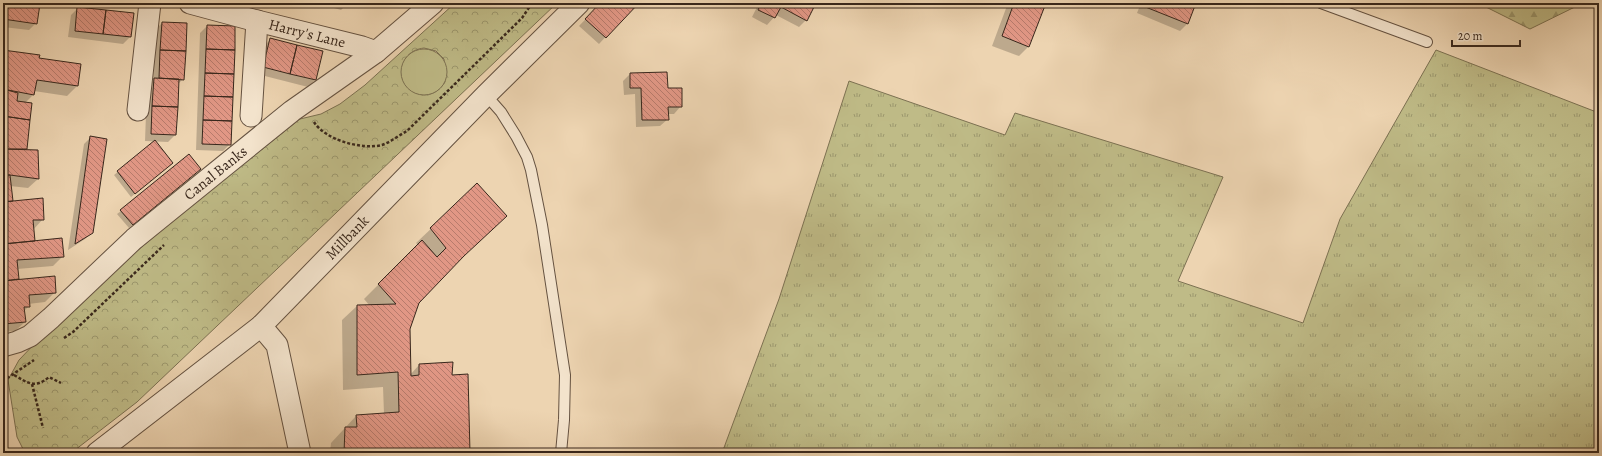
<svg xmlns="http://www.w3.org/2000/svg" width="1602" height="456" viewBox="0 0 1602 456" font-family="Alegreya,serif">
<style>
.grass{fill:url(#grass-tufts);stroke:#7c7152}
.forest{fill:url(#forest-firs);stroke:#7c7152}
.park{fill:url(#park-crowns);stroke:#7c7152;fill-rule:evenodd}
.pitch{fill:#bfbb87;stroke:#7c7152}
.shadow{fill:#0003}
.building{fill:url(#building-back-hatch);stroke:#38271c}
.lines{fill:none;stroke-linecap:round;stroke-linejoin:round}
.service-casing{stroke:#655241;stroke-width:12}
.minor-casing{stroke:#655241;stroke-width:23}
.path{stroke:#38271c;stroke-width:2.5;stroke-dasharray:3 2;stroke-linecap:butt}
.service{stroke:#f3e3cc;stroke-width:10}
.minor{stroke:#f3e3cc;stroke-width:21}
.labels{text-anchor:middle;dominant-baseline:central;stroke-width:3;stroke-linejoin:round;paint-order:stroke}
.street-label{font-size:15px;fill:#38271c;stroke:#f3e3cc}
</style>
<defs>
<pattern id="grass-tufts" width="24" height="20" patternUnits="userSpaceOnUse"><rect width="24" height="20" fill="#bfbb87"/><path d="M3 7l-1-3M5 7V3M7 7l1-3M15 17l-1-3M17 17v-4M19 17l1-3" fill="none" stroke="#9c986e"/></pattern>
<pattern id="forest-firs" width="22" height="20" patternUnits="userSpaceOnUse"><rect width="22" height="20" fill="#bfbb87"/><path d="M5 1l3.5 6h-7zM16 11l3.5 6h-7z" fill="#9c986e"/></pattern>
<pattern id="park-crowns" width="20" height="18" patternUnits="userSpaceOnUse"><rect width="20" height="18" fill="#bfbb87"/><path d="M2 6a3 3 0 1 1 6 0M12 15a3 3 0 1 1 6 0" fill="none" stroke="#9c986e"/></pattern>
<pattern id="building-back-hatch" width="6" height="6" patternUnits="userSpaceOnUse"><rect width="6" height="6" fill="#e19785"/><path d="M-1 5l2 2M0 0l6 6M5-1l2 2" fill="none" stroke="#b77b6c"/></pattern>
</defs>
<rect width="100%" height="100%" fill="#edd4b1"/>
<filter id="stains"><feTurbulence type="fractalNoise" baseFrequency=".005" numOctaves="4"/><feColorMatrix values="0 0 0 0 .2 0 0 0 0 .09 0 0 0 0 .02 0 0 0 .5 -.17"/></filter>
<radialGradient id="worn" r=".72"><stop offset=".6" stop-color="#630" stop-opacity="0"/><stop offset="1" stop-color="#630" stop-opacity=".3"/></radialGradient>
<path class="grass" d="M 1436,50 L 1599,113 L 1599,453 L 722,453 L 779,299 L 849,81 L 1005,135 L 1015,113 L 1223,177 L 1178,281 L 1303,323 L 1340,219 Z"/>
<path class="forest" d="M 1478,3 L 1583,3 L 1530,29 Z"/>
<path class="park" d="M 455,3 L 557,3 L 137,402 L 75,450 L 70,453 L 25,453 L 17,437 L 8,380 L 19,360 L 40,338 L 111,273 L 178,216 L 300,119 L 321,114 L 340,104 L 365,85 ZM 424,48 L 436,51 L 444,59 L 445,82 C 427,111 389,85 406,58 C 411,51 417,49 424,48 Z"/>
<path class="pitch" d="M401 72a23 23 0 1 1 46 0a23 23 0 1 1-46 0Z"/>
<path class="shadow" d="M 3,3 L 31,3 L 36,23 L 29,30 L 3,27 Z
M 223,3 L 257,3 L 250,12 Z
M 317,3 L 348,3 L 341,10 Z
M 601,3 L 637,3 L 599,44 L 579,26 Z
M 759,3 L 815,3 L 806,20 L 799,27 L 776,15 L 767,25 L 752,17 Z
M 1008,3 L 1045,3 L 1029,46 L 1019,56 L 992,46 Z
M 1112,3 L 1130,3 L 1125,8 Z
M 1141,3 L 1195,3 L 1187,24 L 1180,31 L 1137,13 Z
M 78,8 L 130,37 L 123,44 L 68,37 L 71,15 Z
M 162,23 L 183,79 L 178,84 L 175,135 L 168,142 L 145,141 L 147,86 L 153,81 L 155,30 Z
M 207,26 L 230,144 L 223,151 L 196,150 L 200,33 Z
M 271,39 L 322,52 L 315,80 L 308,87 L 257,74 L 264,46 Z
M 3,51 L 38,59 L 77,86 L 67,96 L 34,91 L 33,95 L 25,103 L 31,104 L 26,150 L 38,179 L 28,188 L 10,186 L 12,202 L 43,219 L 33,230 L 34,242 L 63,256 L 53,266 L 17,269 L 18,280 L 55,292 L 45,302 L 28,304 L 29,306 L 24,311 L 25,322 L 15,331 L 3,332 Z
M 630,74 L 667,90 L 681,106 L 674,114 L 667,114 L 668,119 L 660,126 L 636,127 L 635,94 L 624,95 L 623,81 Z
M 91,137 L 92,232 L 85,239 L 68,250 L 84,144 Z
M 154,142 L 168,166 L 131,197 L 114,175 Z
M 197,172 L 129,228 L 117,214 L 121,211 Z
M 477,185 L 453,266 L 418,302 L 409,329 L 410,375 L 419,365 L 451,376 L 468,453 L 330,453 L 331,443 L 356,416 L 384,414 L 383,387 L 343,390 L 342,320 L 357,306 L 370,306 L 364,299 L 418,245 L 416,243 Z"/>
<path class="building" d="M 6,3 L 40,4 L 37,24 L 3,19 Z
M 600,3 L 639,3 L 606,38 L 585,19 Z
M 761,3 L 816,3 L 807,21 L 781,7 L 775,18 L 758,10 Z
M 1014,3 L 1046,3 L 1029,47 L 1002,36 Z
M 1144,3 L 1196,3 L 1188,24 L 1143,6 Z
M 77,7 L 106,10 L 103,34 L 75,31 Z
M 106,10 L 134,13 L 131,37 L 103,34 Z
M 162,22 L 187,23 L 186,51 L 160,50 Z
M 207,25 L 235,26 L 235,50 L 206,49 Z
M 270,38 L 297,45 L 290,74 L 263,67 Z
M 297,45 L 323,51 L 316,80 L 290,74 Z
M 206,49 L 235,50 L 234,74 L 205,73 Z
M 3,50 L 40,55 L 39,58 L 81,64 L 78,86 L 37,80 L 34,95 L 3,89 Z
M 160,50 L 186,51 L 184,80 L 159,78 Z
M 667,72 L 668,88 L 682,88 L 682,107 L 668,107 L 669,120 L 642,120 L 641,88 L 630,88 L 630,73 Z
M 205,73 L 234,74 L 233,97 L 204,96 Z
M 154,78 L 179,79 L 178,107 L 152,106 Z
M 3,89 L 18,93 L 17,101 L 32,103 L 30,120 L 3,116 Z
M 204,96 L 233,97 L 232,121 L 203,120 Z
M 152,106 L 178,107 L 176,135 L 151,134 Z
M 3,116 L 30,120 L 27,149 L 3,149 Z
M 203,120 L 232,121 L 231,145 L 202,144 Z
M 90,136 L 107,139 L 93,233 L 75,244 Z
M 155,140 L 173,163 L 135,194 L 117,171 Z
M 3,149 L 38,150 L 39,179 L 10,175 L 3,175 Z
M 189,154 L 201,169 L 133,225 L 120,210 Z
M 3,175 L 10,175 L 13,201 L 3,202 Z
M 477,183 L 507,216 L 464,256 L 419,303 L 410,329 L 411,376 L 419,375 L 419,364 L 453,362 L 452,375 L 468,374 L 470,453 L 344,453 L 345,427 L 357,427 L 356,415 L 399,412 L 398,372 L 357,375 L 357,305 L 396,304 L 378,284 L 422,240 L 437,257 L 446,248 L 430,228 Z
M 43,198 L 44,220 L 33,220 L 35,241 L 3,244 L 3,202 Z
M 62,238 L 64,257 L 17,260 L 19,279 L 3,281 L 3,244 Z
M 55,276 L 56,293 L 29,295 L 30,307 L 24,307 L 26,322 L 3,324 L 3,281 Z"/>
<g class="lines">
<g class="service-casing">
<path id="service" d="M 1321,3 L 1427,42
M 486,95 L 501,112 L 516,136 L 527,157 L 531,170 L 542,225 L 565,375 L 564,420 L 561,453"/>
</g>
<g class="minor-casing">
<g id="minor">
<path id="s1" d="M 190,3 L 253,20 L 362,47 L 376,52"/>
<path d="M 138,110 L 150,3"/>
<path d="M 251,116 L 257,21"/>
<path d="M 261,326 L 277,345 L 300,453"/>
<path id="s2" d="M 3,346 L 17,342 L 30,336 L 51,318 L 134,239 L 292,111 L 376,52 L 433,3"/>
<path id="s3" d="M 97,453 L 261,326 L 486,95 L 579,3"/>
</g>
</g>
<path class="path" d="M 314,122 C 325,140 362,150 382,145 C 391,142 399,135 407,131 L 522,18 L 532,3
M 64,338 L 73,332 L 164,245
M 14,375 C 28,383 35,389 49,377 L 61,383
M 3,381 L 34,360
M 32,384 L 43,428"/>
<use href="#service" class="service"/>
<use href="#minor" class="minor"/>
</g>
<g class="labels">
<g class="street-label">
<text stroke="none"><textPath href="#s1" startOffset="121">Harry's Lane</textPath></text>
<text stroke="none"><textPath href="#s2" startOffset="276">Canal Banks</textPath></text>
<text stroke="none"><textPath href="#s3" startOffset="331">Millbank</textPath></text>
</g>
</g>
<rect width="1602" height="456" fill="none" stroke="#edd4b1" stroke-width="16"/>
<rect x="4" y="4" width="1594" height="448" fill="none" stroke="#38271c" stroke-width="2"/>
<rect x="8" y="8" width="1586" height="440" fill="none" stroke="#38271c"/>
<path d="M1452 40v6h68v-6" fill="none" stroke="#38271c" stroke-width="2"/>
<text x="1458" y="40" font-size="12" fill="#38271c" stroke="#f3e3cc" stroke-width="3" paint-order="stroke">20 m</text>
<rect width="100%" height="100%" filter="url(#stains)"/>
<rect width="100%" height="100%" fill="url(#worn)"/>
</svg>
